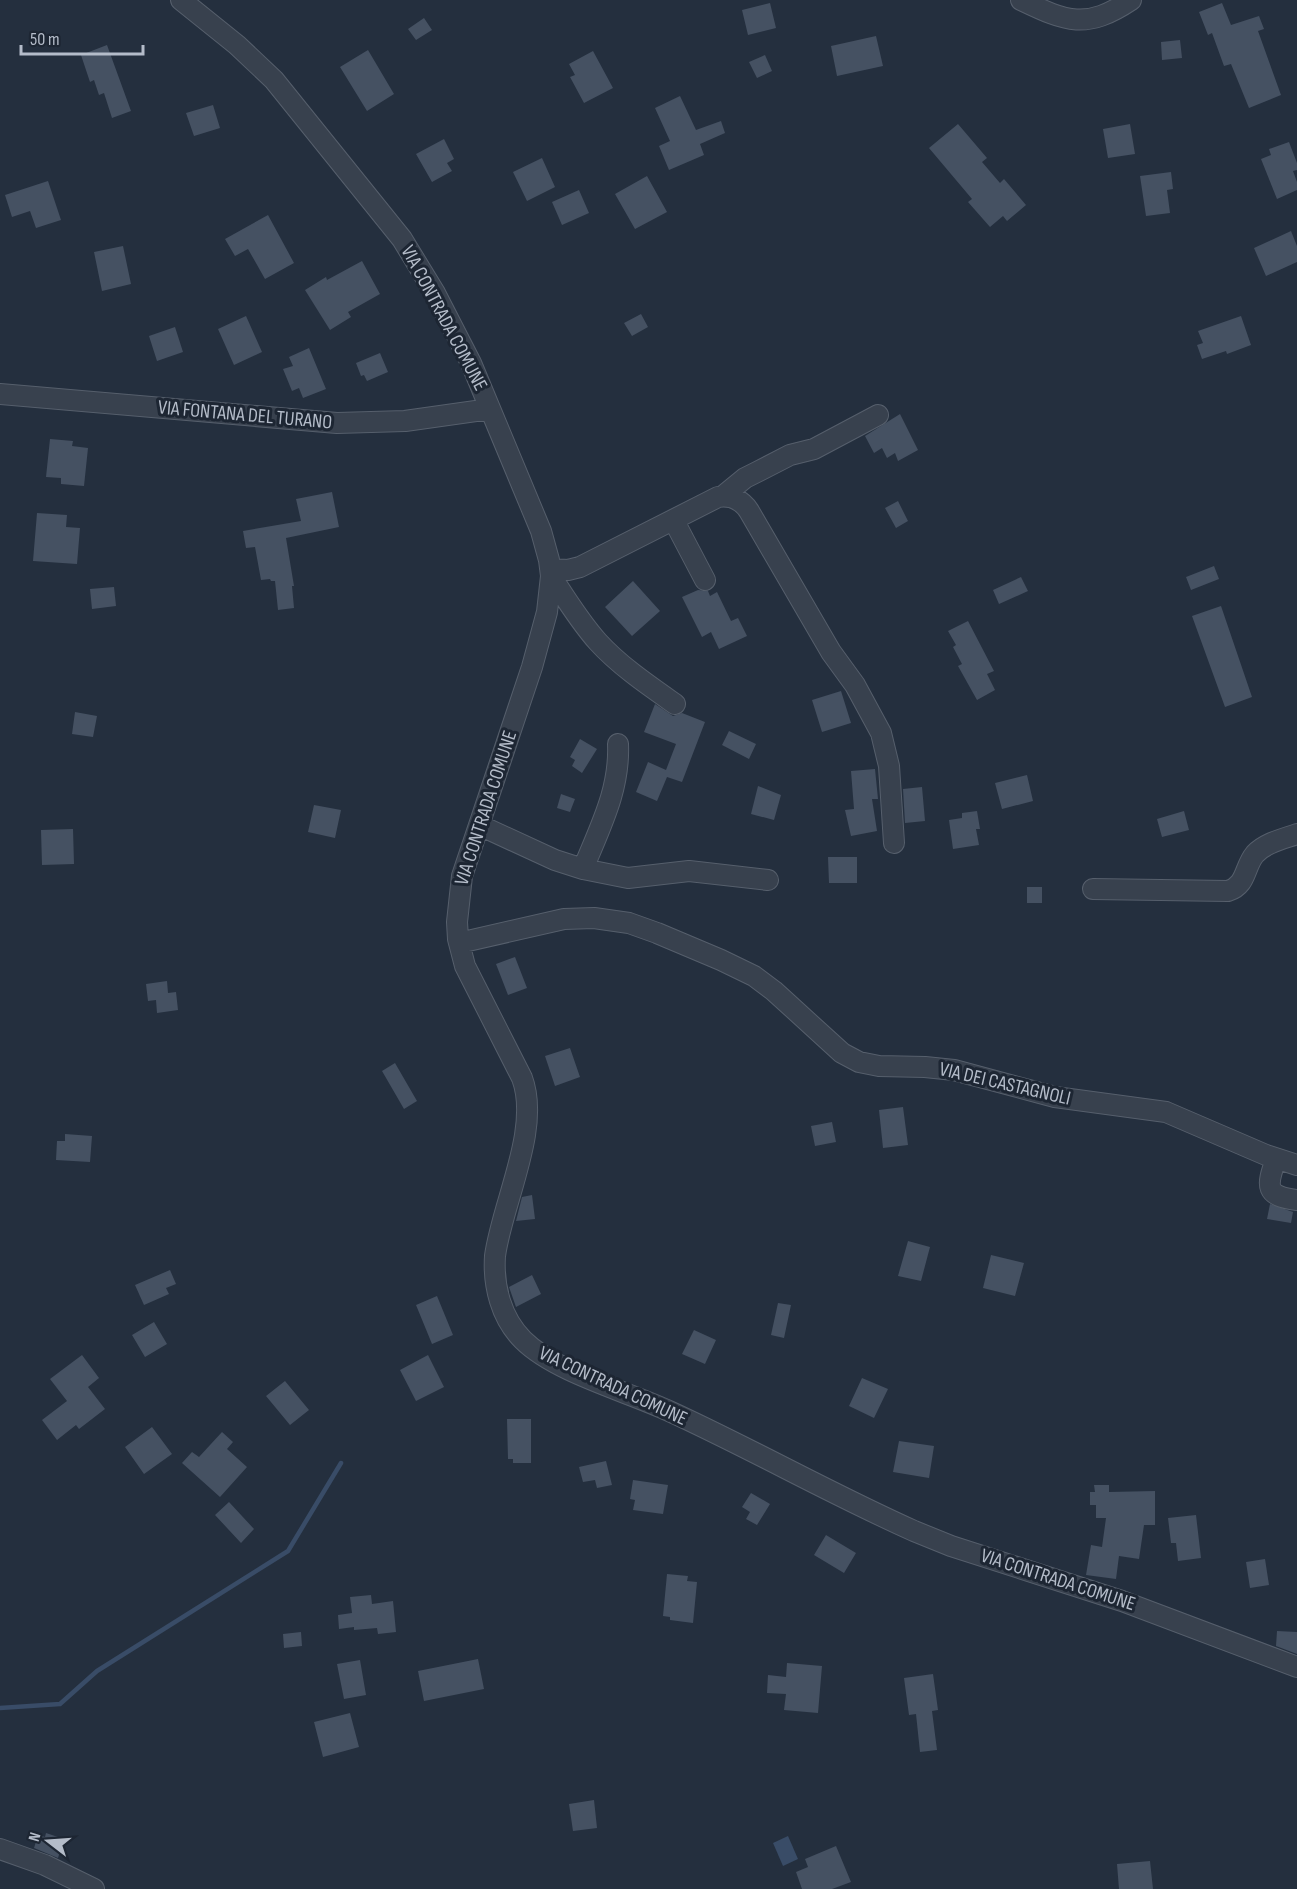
<svg xmlns="http://www.w3.org/2000/svg" width="1297" height="1889" viewBox="0 0 1297 1889" font-family="'Sofia Sans Condensed',sans-serif">
<style>
.water{fill:#394c67}
.lines{fill:none;stroke-linecap:round;stroke-linejoin:round}
.stream{stroke:#394c67;stroke-width:4.5}
.building{fill:#455162}
.minor-casing{stroke:#565f6c;stroke-width:22}
.minor{stroke:#38414e;stroke-width:20}
.labels{text-anchor:middle;dominant-baseline:central;stroke-width:6;stroke-linejoin:round;paint-order:stroke}
.street-label{font-size:20px;fill:#b4bcc9;stroke:#1d2633}
</style>
<rect width="100%" height="100%" fill="#242f3e"/>
<path class="water" d="M 788,1836 L 798,1859 L 783,1866 L 773,1843 Z"/>
<g class="lines">
<path class="stream" d="M 0,1708 L 60,1704 L 97,1671 L 288,1551 L 341,1463"/>
</g>
<path class="building" d="M 770,3 L 776,28 L 748,35 L 742,10 Z
M 1222,3 L 1231,25 L 1259,16 L 1264,29 L 1258,31 L 1281,95 L 1249,108 L 1231,64 L 1224,66 L 1212,33 L 1208,35 L 1199,12 Z
M 424,18 L 432,30 L 416,40 L 408,29 Z
M 876,36 L 883,66 L 837,76 L 831,46 Z
M 1180,40 L 1182,58 L 1162,60 L 1161,42 Z
M 107,45 L 131,111 L 112,118 L 104,93 L 99,95 L 94,80 L 90,82 L 81,55 Z
M 368,50 L 394,94 L 367,111 L 340,67 Z
M 593,51 L 613,88 L 584,103 L 570,77 L 575,75 L 569,64 Z
M 765,55 L 772,71 L 757,78 L 749,62 Z
M 680,96 L 696,130 L 721,121 L 725,133 L 700,144 L 704,155 L 669,170 L 659,146 L 670,141 L 655,108 Z
M 213,105 L 220,128 L 194,136 L 186,113 Z
M 958,124 L 987,158 L 982,162 L 1000,183 L 1004,179 L 1026,205 L 1007,221 L 1003,216 L 990,227 L 968,202 L 972,199 L 929,148 Z
M 1130,124 L 1135,154 L 1108,158 L 1103,129 Z
M 444,139 L 454,159 L 447,163 L 452,171 L 432,182 L 416,154 Z
M 1289,142 L 1297,163 L 1297,170 L 1293,171 L 1297,182 L 1297,190 L 1277,199 L 1261,159 L 1271,155 L 1269,149 Z
M 542,158 L 555,187 L 527,201 L 513,172 Z
M 1171,172 L 1173,189 L 1167,190 L 1170,213 L 1146,216 L 1140,176 Z
M 647,176 L 667,212 L 635,229 L 615,194 Z
M 48,181 L 61,220 L 36,228 L 30,211 L 12,217 L 5,195 Z
M 579,190 L 589,213 L 562,225 L 552,202 Z
M 268,215 L 294,263 L 265,279 L 248,249 L 235,256 L 225,239 Z
M 1291,231 L 1297,246 L 1297,262 L 1266,276 L 1254,248 Z
M 123,246 L 131,284 L 102,291 L 94,252 Z
M 362,261 L 380,294 L 348,312 L 351,317 L 330,330 L 305,290 L 326,277 L 327,280 Z
M 641,314 L 648,327 L 632,336 L 624,323 Z
M 246,316 L 262,352 L 234,365 L 218,329 Z
M 1241,316 L 1251,345 L 1227,354 L 1226,351 L 1202,359 L 1197,345 L 1203,343 L 1198,331 Z
M 175,327 L 183,352 L 157,361 L 149,336 Z
M 309,348 L 326,389 L 303,398 L 299,388 L 292,391 L 283,369 L 293,366 L 289,357 Z
M 380,353 L 388,372 L 367,381 L 364,375 L 361,376 L 356,363 Z
M 900,414 L 918,450 L 898,461 L 895,453 L 887,458 L 882,448 L 874,453 L 865,436 Z
M 50,439 L 73,441 L 72,446 L 88,448 L 84,486 L 61,484 L 61,478 L 46,477 Z
M 332,492 L 339,527 L 286,538 L 294,586 L 292,586 L 294,608 L 278,610 L 275,581 L 271,581 L 270,579 L 261,580 L 255,547 L 246,548 L 243,531 L 301,521 L 296,499 Z
M 898,501 L 908,521 L 896,528 L 885,508 Z
M 37,513 L 67,515 L 66,527 L 80,528 L 77,564 L 33,561 Z
M 1214,566 L 1219,579 L 1191,590 L 1186,577 Z
M 1021,577 L 1028,591 L 999,604 L 993,590 Z
M 633,581 L 660,611 L 632,636 L 605,607 Z
M 114,587 L 116,606 L 92,609 L 90,589 Z
M 698,590 L 708,591 L 710,596 L 717,592 L 731,621 L 738,618 L 747,636 L 719,649 L 711,632 L 702,637 L 682,597 Z
M 1221,606 L 1252,697 L 1225,707 L 1192,616 Z
M 968,621 L 994,671 L 987,674 L 995,690 L 977,700 L 958,666 L 962,664 L 953,647 L 956,645 L 948,631 Z
M 841,691 L 851,723 L 822,732 L 812,700 Z
M 655,704 L 673,716 L 682,713 L 705,722 L 682,782 L 667,777 L 657,801 L 636,792 L 648,762 L 666,770 L 676,744 L 644,732 Z
M 75,712 L 97,716 L 93,737 L 72,734 Z
M 729,731 L 756,744 L 749,759 L 722,745 Z
M 580,739 L 597,749 L 582,773 L 572,766 L 575,760 L 570,757 Z
M 875,769 L 878,799 L 872,799 L 877,831 L 851,836 L 845,810 L 854,809 L 851,771 Z
M 1027,775 L 1033,801 L 1002,809 L 995,783 Z
M 758,786 L 781,795 L 774,820 L 751,814 Z
M 922,787 L 925,821 L 905,823 L 903,789 Z
M 561,794 L 575,799 L 570,812 L 557,808 Z
M 314,805 L 341,810 L 335,838 L 308,832 Z
M 977,811 L 980,829 L 976,829 L 979,845 L 953,849 L 949,820 L 962,818 L 962,813 Z
M 1184,811 L 1189,830 L 1162,837 L 1157,819 Z
M 73,829 L 74,864 L 42,865 L 41,830 Z
M 828,857 L 857,857 L 857,883 L 829,883 Z
M 1027,887 L 1042,887 L 1042,903 L 1027,903 Z
M 515,957 L 527,988 L 508,995 L 496,964 Z
M 167,981 L 168,993 L 176,992 L 178,1010 L 157,1013 L 156,1000 L 148,1001 L 146,984 Z
M 570,1048 L 580,1077 L 555,1086 L 545,1056 Z
M 395,1063 L 417,1101 L 404,1109 L 382,1071 Z
M 903,1107 L 908,1145 L 883,1148 L 879,1110 Z
M 832,1122 L 836,1142 L 815,1146 L 811,1126 Z
M 65,1134 L 92,1136 L 90,1162 L 56,1160 L 57,1141 L 65,1141 Z
M 532,1195 L 535,1219 L 516,1221 L 522,1197 Z
M 1270,1204 L 1293,1212 L 1291,1223 L 1267,1219 Z
M 908,1241 L 930,1247 L 921,1281 L 898,1276 Z
M 991,1255 L 1024,1263 L 1015,1296 L 983,1288 Z
M 170,1270 L 176,1284 L 166,1288 L 169,1294 L 144,1305 L 135,1285 Z
M 532,1275 L 541,1294 L 516,1307 L 509,1287 Z
M 437,1296 L 453,1335 L 432,1344 L 416,1305 Z
M 778,1303 L 791,1305 L 784,1338 L 771,1335 Z
M 154,1322 L 167,1344 L 145,1357 L 132,1335 Z
M 694,1330 L 716,1340 L 705,1364 L 682,1354 Z
M 82,1355 L 99,1378 L 88,1387 L 105,1409 L 79,1429 L 76,1425 L 57,1440 L 42,1420 L 67,1401 L 50,1379 Z
M 428,1355 L 444,1387 L 416,1401 L 400,1370 Z
M 862,1378 L 888,1389 L 874,1418 L 849,1406 Z
M 285,1381 L 309,1410 L 290,1425 L 266,1396 Z
M 507,1419 L 531,1419 L 531,1463 L 513,1463 L 513,1459 L 508,1459 Z
M 152,1427 L 172,1454 L 144,1474 L 125,1447 Z
M 222,1432 L 233,1442 L 227,1449 L 247,1467 L 220,1497 L 182,1463 L 192,1452 L 199,1457 Z
M 899,1441 L 934,1446 L 929,1478 L 893,1472 Z
M 606,1461 L 612,1485 L 597,1488 L 595,1480 L 583,1482 L 579,1467 Z
M 633,1480 L 668,1485 L 663,1514 L 633,1510 L 635,1500 L 630,1499 Z
M 1094,1485 L 1109,1485 L 1109,1492 L 1155,1491 L 1155,1525 L 1144,1525 L 1139,1559 L 1119,1556 L 1116,1579 L 1086,1575 L 1091,1545 L 1102,1547 L 1106,1518 L 1096,1518 L 1096,1505 L 1090,1505 L 1090,1492 L 1095,1492 Z
M 751,1493 L 770,1504 L 757,1525 L 746,1519 L 750,1512 L 742,1507 Z
M 229,1502 L 254,1529 L 241,1543 L 215,1515 Z
M 1196,1515 L 1201,1558 L 1178,1561 L 1176,1543 L 1171,1543 L 1168,1518 Z
M 826,1535 L 856,1553 L 844,1573 L 814,1555 Z
M 1265,1559 L 1269,1585 L 1250,1588 L 1246,1562 Z
M 667,1574 L 688,1576 L 687,1581 L 697,1582 L 693,1623 L 670,1620 L 670,1617 L 663,1616 Z
M 371,1595 L 372,1604 L 393,1601 L 396,1632 L 378,1634 L 377,1628 L 354,1630 L 354,1627 L 339,1629 L 338,1615 L 352,1613 L 350,1597 Z
M 1277,1631 L 1297,1632 L 1297,1654 L 1276,1646 Z
M 301,1632 L 302,1646 L 284,1648 L 283,1634 Z
M 478,1659 L 484,1689 L 424,1701 L 418,1671 Z
M 360,1660 L 366,1695 L 344,1699 L 337,1664 Z
M 787,1663 L 822,1666 L 818,1713 L 784,1710 L 786,1694 L 767,1693 L 768,1675 L 786,1677 Z
M 933,1674 L 938,1710 L 932,1711 L 937,1750 L 920,1752 L 916,1714 L 909,1715 L 904,1678 Z
M 350,1713 L 359,1747 L 323,1757 L 314,1722 Z
M 594,1800 L 597,1828 L 573,1831 L 569,1804 Z
M 46,1833 L 64,1839 L 58,1858 L 34,1848 L 38,1835 L 45,1837 Z
M 836,1846 L 851,1882 L 832,1889 L 802,1889 L 796,1872 L 808,1867 L 805,1859 Z
M 1150,1861 L 1153,1889 L 1119,1889 L 1117,1864 Z"/>
<g class="lines">
<g class="minor-casing">
<path id="minor" d="M 181,0 L 237,45 L 274,80 L 402,239 L 435,293 L 471,363 L 541,531 L 549,560 L 551,576 L 547,612 L 532,667 L 462,876 L 457,922 L 458,939 L 465,966 L 522,1078 C 541,1129 502,1203 495,1256 C 493,1286 501,1318 523,1340 C 555,1372 626,1391 669,1411 C 752,1449 831,1494 914,1531 L 951,1546 L 1122,1601 L 1297,1667
M 1021,0 C 1067,22 1086,30 1131,0
M 0,394 L 337,423 L 405,421 L 490,409
M 723,496 L 745,478 L 757,472 L 790,455 L 814,449 L 878,415
M 674,521 L 705,580
M 550,569 L 568,570 L 580,567 L 718,497 C 731,495 742,500 749,511 L 831,652 L 855,685 L 881,733 L 889,766 L 894,843
M 551,576 C 566,599 580,622 598,642 C 620,666 648,685 675,704
M 479,825 L 555,860 L 583,869 C 600,827 620,790 618,744
M 583,869 L 628,878 L 689,871 L 768,880
M 1093,889 L 1228,891 C 1247,885 1244,867 1255,854 C 1265,843 1283,839 1297,834
M 459,943 L 564,919 L 594,918 L 629,923 L 657,933 L 721,960 L 754,976 L 774,991 L 842,1053 L 859,1062 L 879,1066 L 925,1067 L 954,1070 L 1055,1097 L 1166,1112 L 1266,1155 L 1297,1165
M 1276,1159 C 1266,1187 1265,1196 1297,1200
M 0,1849 L 45,1865 L 94,1889"/>
</g>
<use href="#minor" class="minor"/>
</g>
<g class="labels">
<g class="street-label">
<text transform="translate(444 318) rotate(62)">VIA CONTRADA COMUNE</text>
<text transform="translate(245 415) rotate(5)">VIA FONTANA DEL TURANO</text>
<text transform="translate(486 808) rotate(-72)">VIA CONTRADA COMUNE</text>
<text transform="translate(1005 1084) rotate(13)">VIA DEI CASTAGNOLI</text>
<text transform="translate(613 1386) rotate(25)">VIA CONTRADA COMUNE</text>
<text transform="translate(1058 1580) rotate(18)">VIA CONTRADA COMUNE</text>
</g>
</g>
<g transform="translate(48 1841) rotate(287)" stroke="#1d2633" stroke-width="4.5" paint-order="stroke">
<path d="M0-4.5L10 22L0 15L-10 22Z" fill="#b4bcc9"/>
<text y="-9" font-size="16" font-weight="bold" text-anchor="middle" fill="#b4bcc9">N</text>
</g>
<path d="M21 45v9h122v-9" fill="none" stroke="#b4bcc9" stroke-width="3"/>
<text x="30" y="45" font-size="18" fill="#b4bcc9" stroke="#1d2633" stroke-width="4.5" paint-order="stroke">50 m</text>
</svg>
